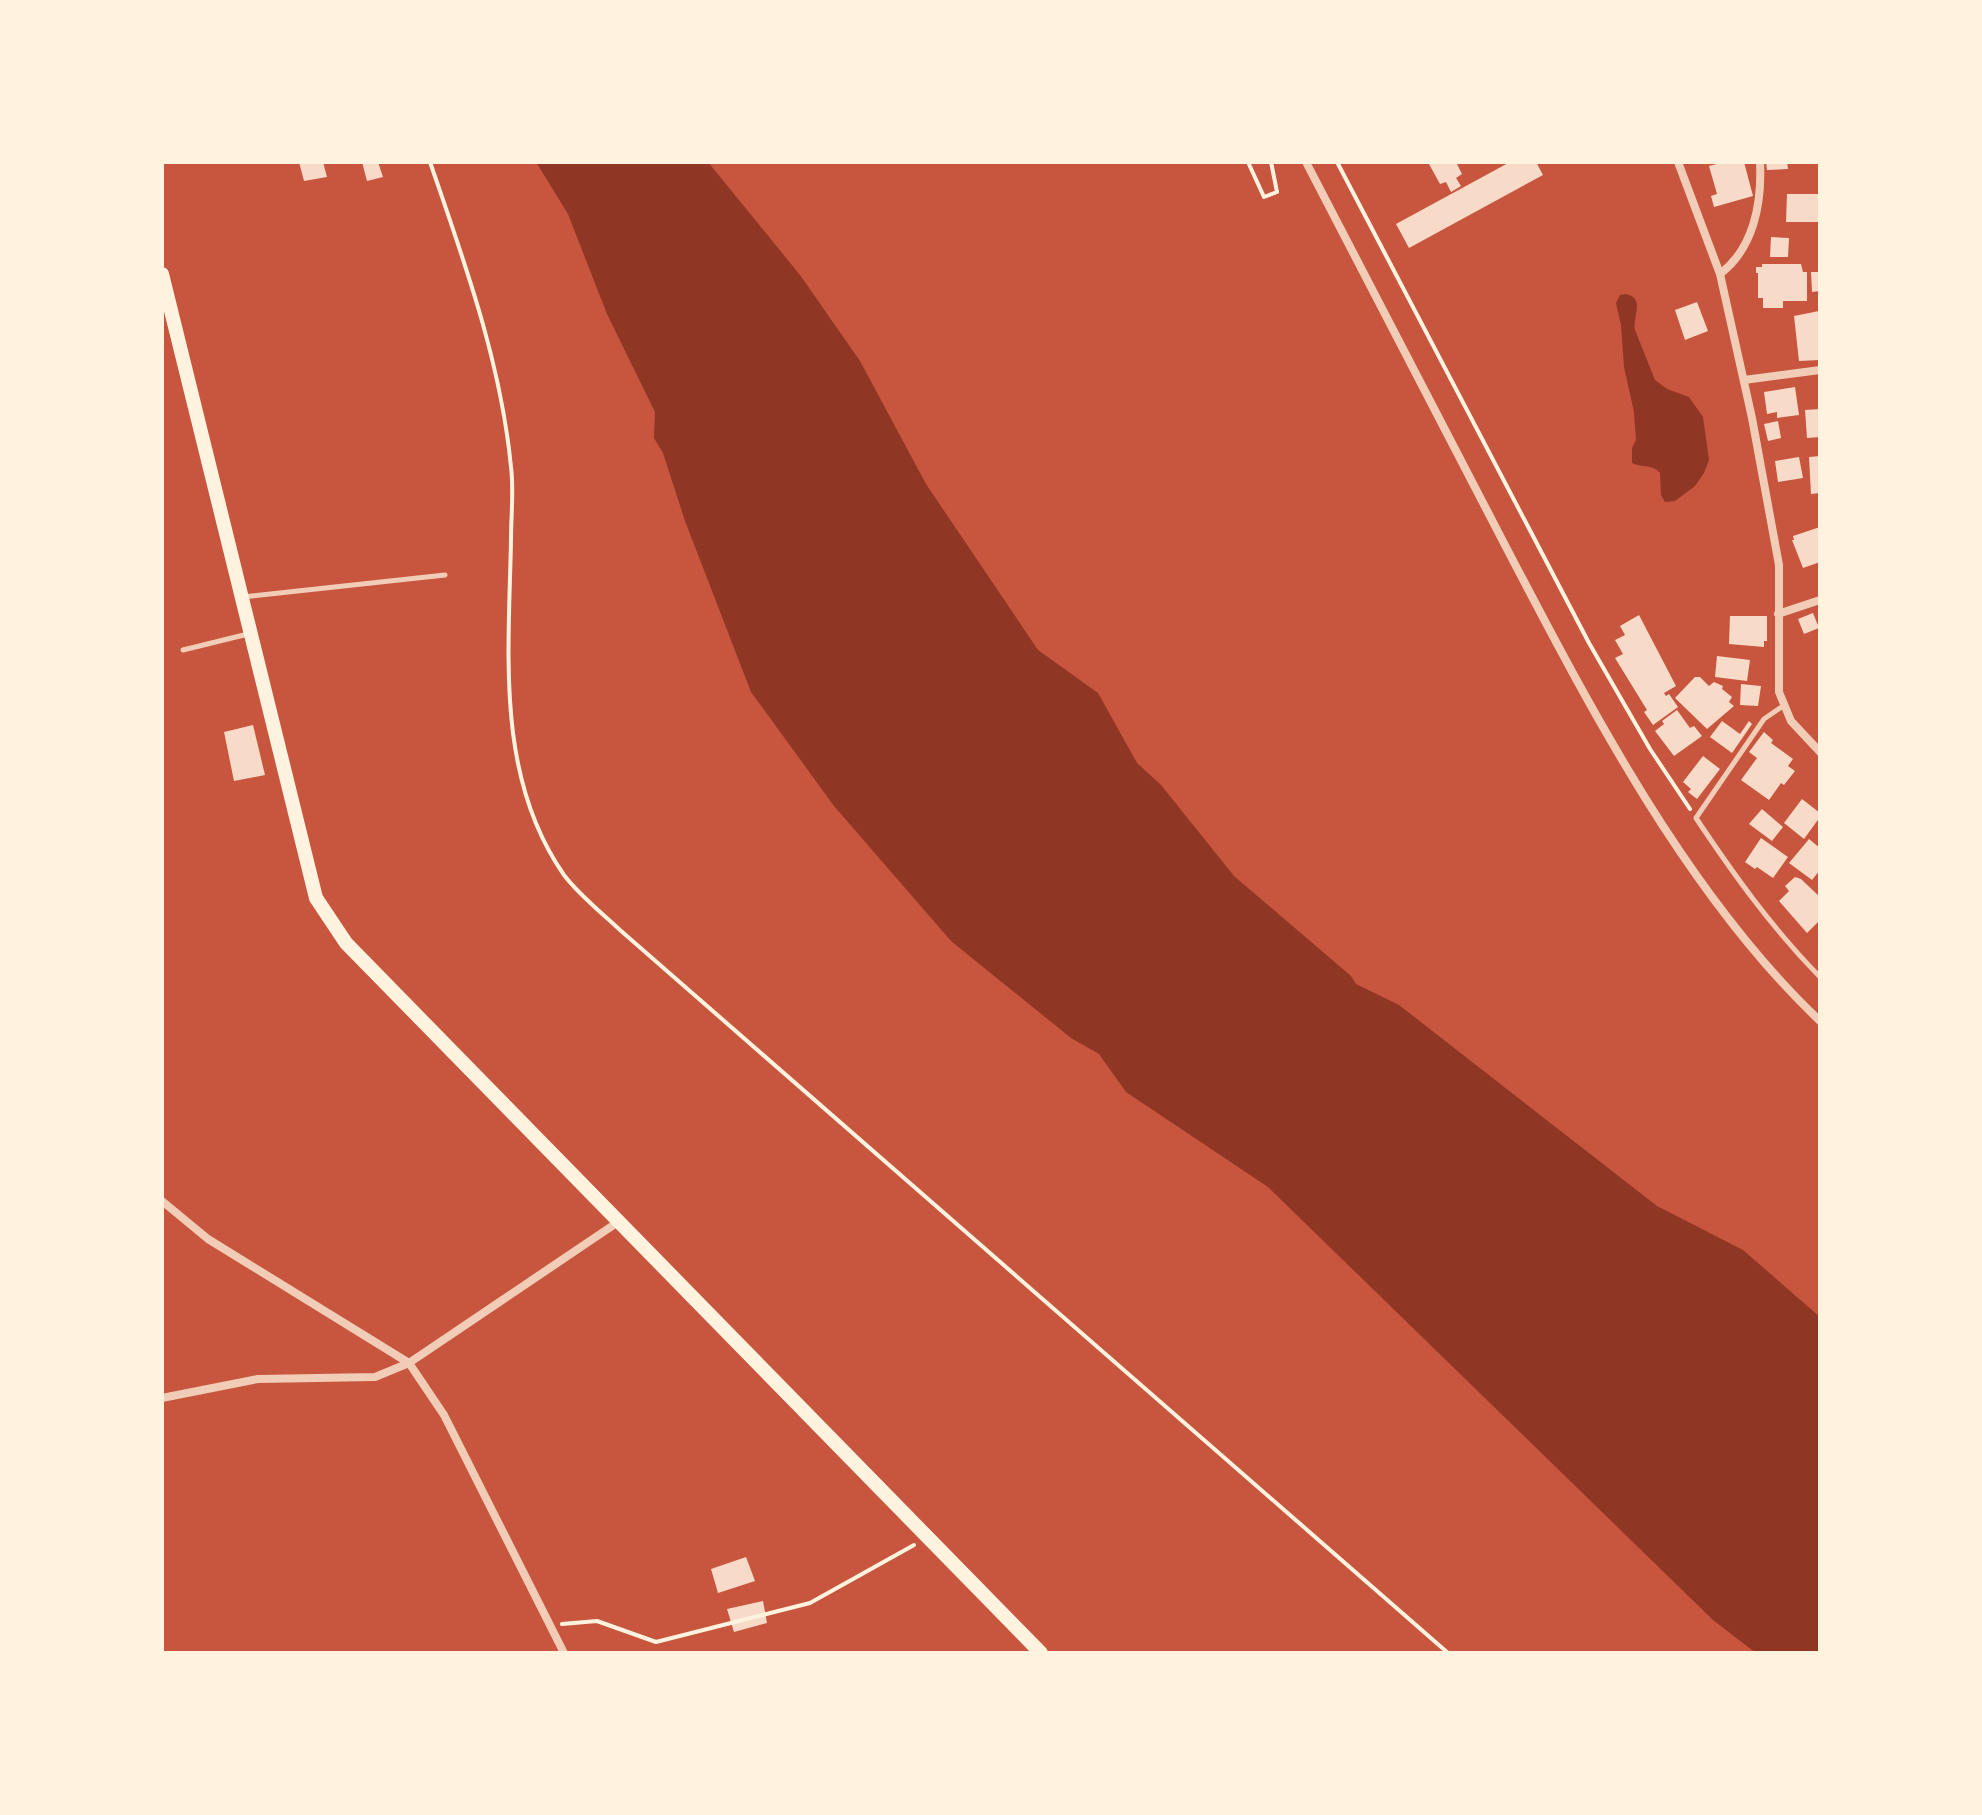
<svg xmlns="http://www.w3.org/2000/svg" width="1982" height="1815" viewBox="0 0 1982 1815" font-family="'PT Sans',sans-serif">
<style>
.water{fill:#8f3625}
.building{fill:#f7dbc8}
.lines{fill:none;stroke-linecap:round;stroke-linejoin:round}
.path{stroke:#fff3e0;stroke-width:4}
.service{stroke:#f1ccb7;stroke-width:5}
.minor{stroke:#f1ccb7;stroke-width:8}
.secondary{stroke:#fff3e0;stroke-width:14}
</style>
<rect width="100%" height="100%" fill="#c8553d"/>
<path class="water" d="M 536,162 L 708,162 L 800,275 L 860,361 L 926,484 L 1038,650 L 1098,693 L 1137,763 L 1161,785 L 1234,876 L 1351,976 L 1356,984 L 1399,1005 L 1657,1206 L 1743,1250 L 1820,1317 L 1820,1653 L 1756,1653 L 1713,1620 L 1268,1187 L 1126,1092 L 1099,1054 L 1071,1038 L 951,941 L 834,806 L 751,692 L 685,521 L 663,453 L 654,438 L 655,412 L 607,314 L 568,214 Z
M 1626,294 C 1646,299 1632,316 1635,330 L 1655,380 L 1667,389 L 1689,397 L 1703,417 L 1709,460 L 1704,473 L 1695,486 L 1675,501 L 1665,502 L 1661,495 L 1660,473 C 1653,464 1642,468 1632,463 L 1632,448 L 1636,440 L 1634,412 L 1624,367 L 1621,325 L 1616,303 L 1620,295 Z"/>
<path class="building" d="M 299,162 L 323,162 L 327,177 L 304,181 Z
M 362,162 L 378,162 L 383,177 L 367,181 Z
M 1433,162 L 1456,162 L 1462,174 L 1456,178 L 1461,186 L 1451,192 L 1446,182 L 1440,184 L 1429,164 Z
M 1510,162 L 1536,162 L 1543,175 L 1409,248 L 1396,224 Z
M 1725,162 L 1744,162 L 1753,196 L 1714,207 L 1711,196 L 1717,194 L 1709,166 Z
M 1766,162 L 1787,162 L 1788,169 L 1767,170 Z
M 1787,194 L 1820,194 L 1820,222 L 1786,222 Z
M 1771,237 L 1789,238 L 1788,257 L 1770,257 Z
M 1762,264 L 1801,264 L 1803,272 L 1807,272 L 1807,301 L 1783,301 L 1783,308 L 1763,308 L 1763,298 L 1758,298 L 1758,273 L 1756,273 L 1756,267 L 1762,267 Z
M 1811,272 L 1820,272 L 1820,291 L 1812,292 Z
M 1697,302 L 1708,331 L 1685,340 L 1675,310 Z
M 1819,311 L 1820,360 L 1799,361 L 1794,316 Z
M 1795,387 L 1799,415 L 1777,418 L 1777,412 L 1767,414 L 1764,392 Z
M 1820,409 L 1820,437 L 1807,438 L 1805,410 Z
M 1778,421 L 1781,438 L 1768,441 L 1764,424 Z
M 1820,456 L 1820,493 L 1811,494 L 1809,457 Z
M 1799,457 L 1803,478 L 1778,482 L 1775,461 Z
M 1820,527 L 1820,562 L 1803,568 L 1792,540 L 1794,540 L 1793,536 Z
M 1813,613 L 1819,628 L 1804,634 L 1798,619 Z
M 1639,615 L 1676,686 L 1664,693 L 1666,696 L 1669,694 L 1678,707 L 1653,725 L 1644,712 L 1647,710 L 1615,658 L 1623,654 L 1615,640 L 1625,635 L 1620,626 Z
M 1730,616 L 1767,616 L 1767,641 L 1764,641 L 1764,647 L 1729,644 Z
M 1717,656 L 1750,660 L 1747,681 L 1715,677 Z
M 1695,677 L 1700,677 L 1709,686 L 1714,682 L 1723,686 L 1722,689 L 1732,697 L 1729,702 L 1734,706 L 1707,729 L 1675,698 Z
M 1741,684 L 1761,686 L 1758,706 L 1740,705 Z
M 1677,710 L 1690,728 L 1694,726 L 1702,736 L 1674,756 L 1655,731 L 1664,724 L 1662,721 Z
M 1722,721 L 1740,734 L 1749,721 L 1752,724 L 1732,753 L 1710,737 Z
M 253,725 L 265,775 L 234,781 L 224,732 Z
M 1764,732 L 1773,740 L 1771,743 L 1793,759 L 1788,766 L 1795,771 L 1784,785 L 1781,783 L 1769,800 L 1741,780 L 1757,758 L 1749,752 Z
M 1703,756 L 1720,769 L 1697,799 L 1688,792 L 1691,789 L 1683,782 Z
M 1802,799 L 1820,813 L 1820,817 L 1804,839 L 1784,823 Z
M 1762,809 L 1783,827 L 1772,841 L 1749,824 Z
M 1761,838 L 1788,857 L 1773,878 L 1757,867 L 1755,869 L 1745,862 Z
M 1809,839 L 1820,848 L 1820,870 L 1812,880 L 1789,863 Z
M 1795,877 L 1801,879 L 1820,897 L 1820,920 L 1807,933 L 1779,901 L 1789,891 L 1785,886 Z
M 746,1557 L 755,1581 L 718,1593 L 711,1569 Z
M 763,1601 L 767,1623 L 734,1632 L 727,1609 Z"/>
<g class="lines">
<path class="path" d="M 430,162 C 464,261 501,362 511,467 C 514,490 511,516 511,539 C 509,653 495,776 564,875 C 579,895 602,913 620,930 L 1448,1653
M 1248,162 L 1264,197 L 1277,192 L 1271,162
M 1337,162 L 1589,643 L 1650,749 L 1690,809
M 562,1624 L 597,1621 L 656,1642 L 810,1603 L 914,1545"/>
<path class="service" d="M 243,597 L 445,575
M 183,650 L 248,634
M 1783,706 L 1764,719 L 1696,818 C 1734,875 1772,928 1820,977"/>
<path class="minor" d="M 1306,162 C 1373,291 1440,420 1507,549 C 1590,708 1688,896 1820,1021
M 1678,162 L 1720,274 L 1752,418 L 1779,565 L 1779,692 L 1791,721 L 1820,752
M 1720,274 C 1754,248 1762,203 1760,162
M 1744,380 L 1820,370
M 1778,614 L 1820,600
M 162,1201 L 208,1239 L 409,1363 L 444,1415 L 564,1653
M 162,1398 L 258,1379 L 375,1377 L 409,1363 L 618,1222"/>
<path class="secondary" d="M 162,274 L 316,898 L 346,943 L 1041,1653"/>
</g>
<rect width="1982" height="1815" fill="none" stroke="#fff3e0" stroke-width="328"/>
</svg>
